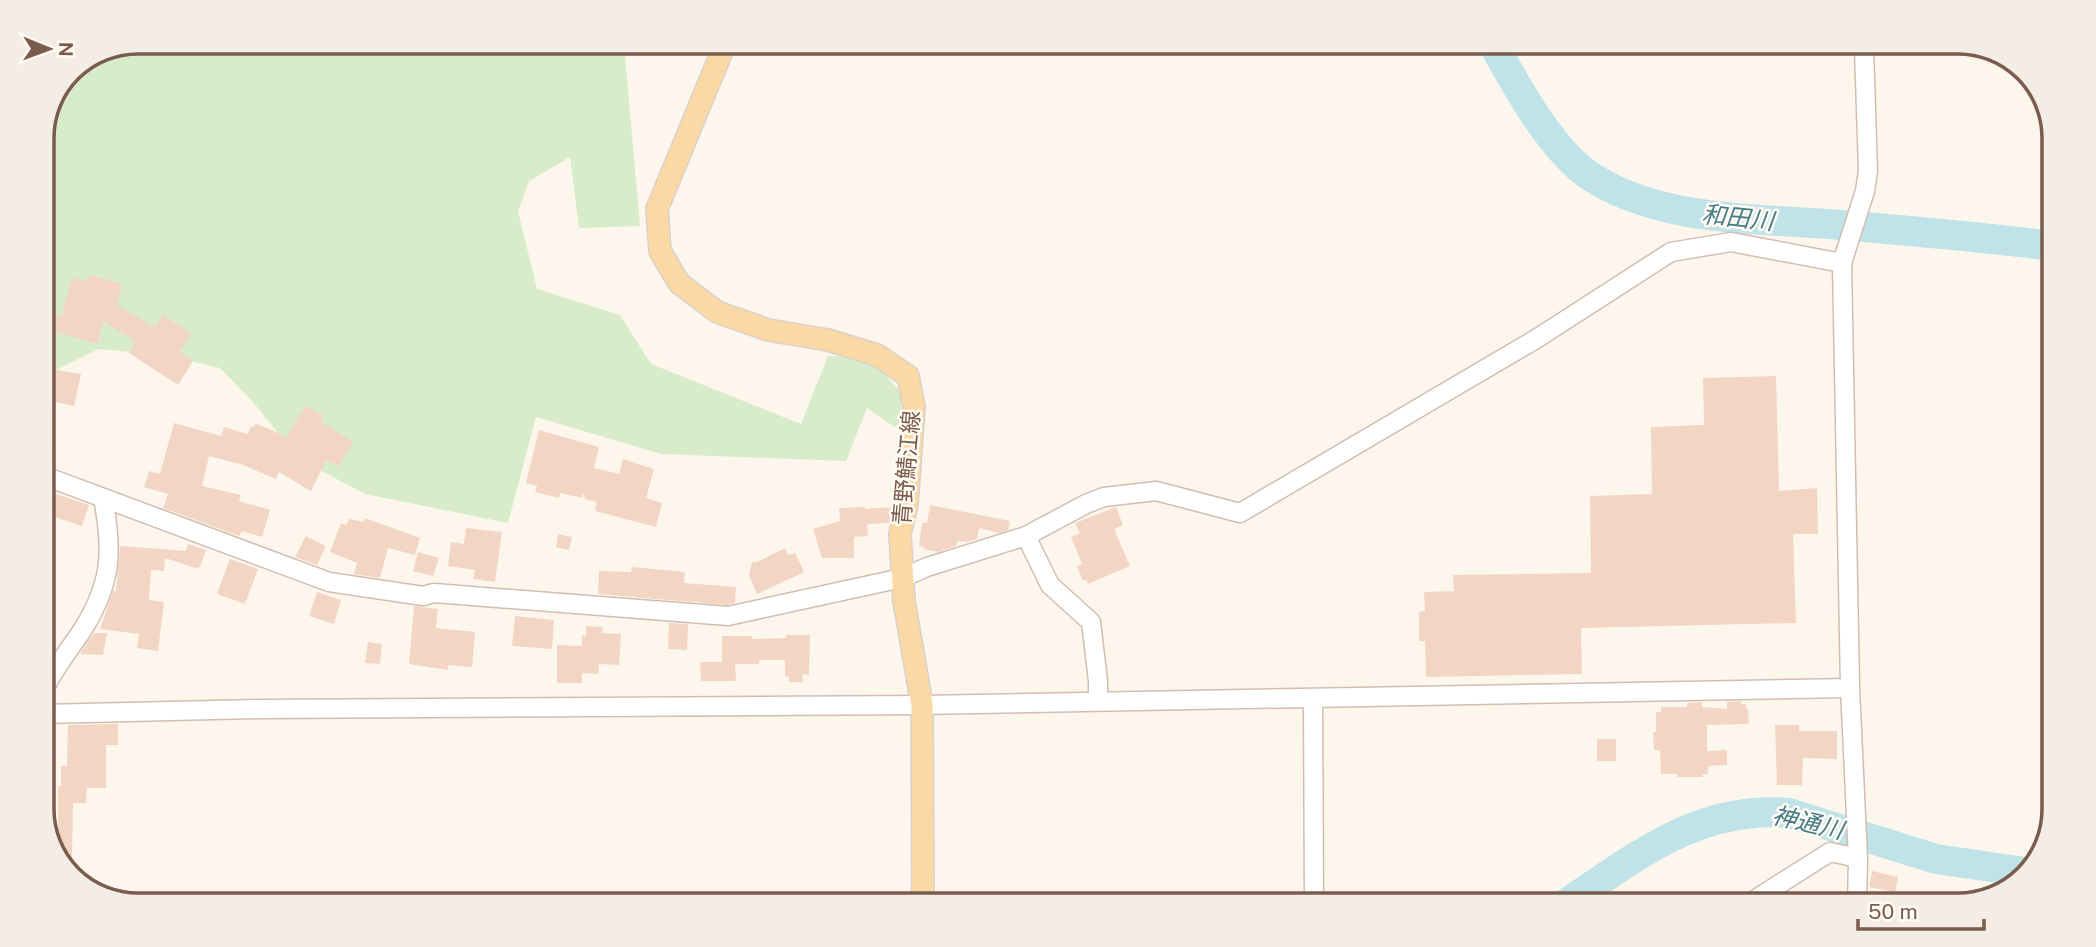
<svg xmlns="http://www.w3.org/2000/svg" width="2096" height="947" viewBox="0 0 2096 947" font-family="'Public Sans','Noto Sans JP',sans-serif">
<style>
.green{fill:#d8ecc9}
.lines{fill:none;stroke-linecap:round;stroke-linejoin:round}
.river{stroke:#bfe3e8;stroke-width:30}
.building{fill:#f3d5c3}
.minor-casing{stroke:#d1beb0;stroke-width:21}
.major-casing{stroke:#dad1cd;stroke-width:24}
.minor{stroke:#fff;stroke-width:18}
.major{stroke:#fbd9a5;stroke-width:21}
.labels{text-anchor:middle;dominant-baseline:central;stroke-width:5;stroke-linejoin:round;paint-order:stroke}
.street-label{font-size:23px;fill:#7a5c4d;stroke:#fffaf3}
.water-label{font-size:24px;font-style:italic;fill:#437c86;stroke:#fffaf3}
.rim{fill:none;stroke:#7a5c4d;stroke-width:3.5}
</style>
<rect width="100%" height="100%" fill="#fdf6ec"/>
<path class="green" d="M 138,42 L 624,44 L 640,226 L 579,228 L 570,157 L 529,181 L 518,211 L 537,289 L 620,315 L 651,364 L 801,424 L 828,356 L 868,357 L 901,392 L 902,432 L 867,408 L 846,461 L 661,454 L 536,417 L 508,523 L 365,494 L 299,459 L 253,402 L 220,368 L 165,355 L 99,349 L 42,377 L 42,132 L 70,70 Z"/>
<g class="lines">
<path class="river" d="M 1495,47 C 1517,88 1554,154 1593,178 C 1665,223 1759,218 1841,225 C 1912,231 1982,237 2053,246
M 1567,903 C 1637,856 1700,805 1789,813 L 1936,859 L 2025,872"/>
</g>
<path class="building" d="M 89,275 L 122,284 L 117,305 L 155,328 L 163,315 L 191,333 L 180,352 L 193,361 L 178,385 L 129,353 L 136,341 L 103,321 L 98,344 L 42,328 L 42,312 L 62,316 L 72,278 L 87,281 Z
M 56,370 L 81,374 L 74,406 L 46,400 L 49,385 L 53,386 Z
M 1776,376 L 1779,491 L 1817,488 L 1818,534 L 1793,534 L 1796,623 L 1581,628 L 1582,674 L 1426,677 L 1425,641 L 1419,641 L 1419,612 L 1425,611 L 1424,592 L 1454,591 L 1453,575 L 1591,573 L 1590,496 L 1652,494 L 1651,427 L 1704,425 L 1703,378 Z
M 305,406 L 324,416 L 321,422 L 353,442 L 339,466 L 326,460 L 311,491 L 279,472 L 276,479 L 243,465 L 209,456 L 202,486 L 241,495 L 239,501 L 270,510 L 262,537 L 242,531 L 239,536 L 163,508 L 168,494 L 144,487 L 149,471 L 160,474 L 174,423 L 221,436 L 224,427 L 248,434 L 251,426 L 254,427 L 255,423 L 287,437 Z
M 539,430 L 599,447 L 594,468 L 619,474 L 623,459 L 654,469 L 646,498 L 662,503 L 656,527 L 595,511 L 597,502 L 585,499 L 583,492 L 582,498 L 560,493 L 559,498 L 535,492 L 537,486 L 526,483 Z
M 42,489 L 89,505 L 82,526 L 54,517 L 44,544 Z
M 930,505 L 1010,521 L 1008,530 L 999,533 L 979,528 L 977,539 L 967,542 L 957,541 L 956,546 L 938,552 L 924,549 L 924,547 L 919,546 L 922,523 L 927,523 Z
M 865,507 L 865,509 L 893,507 L 889,523 L 867,524 L 868,536 L 854,537 L 854,558 L 822,558 L 813,529 L 840,521 L 839,508 Z
M 1116,507 L 1123,525 L 1114,529 L 1130,566 L 1088,584 L 1086,579 L 1083,581 L 1077,566 L 1082,564 L 1071,537 L 1080,533 L 1075,523 Z
M 365,518 L 420,538 L 415,555 L 388,548 L 380,578 L 354,574 L 357,563 L 330,552 L 341,523 L 346,525 L 349,519 L 364,522 Z
M 466,528 L 502,532 L 495,582 L 473,579 L 475,570 L 448,566 L 451,542 L 464,544 Z
M 558,534 L 572,537 L 569,550 L 556,547 Z
M 306,536 L 326,546 L 317,565 L 295,557 Z
M 188,544 L 206,550 L 200,567 L 195,568 L 165,558 L 164,571 L 151,570 L 149,600 L 164,602 L 158,651 L 137,648 L 139,634 L 100,629 L 113,591 L 116,591 L 120,547 L 122,546 L 186,551 Z
M 785,548 L 788,555 L 795,553 L 804,572 L 757,594 L 749,575 L 752,562 L 757,562 Z
M 418,552 L 439,558 L 433,576 L 413,571 Z
M 230,559 L 258,569 L 245,604 L 217,594 Z
M 632,567 L 685,572 L 684,583 L 736,587 L 735,603 L 727,605 L 598,594 L 599,571 L 631,572 Z
M 317,592 L 341,600 L 334,624 L 309,616 Z
M 414,606 L 438,609 L 436,628 L 475,632 L 472,667 L 448,665 L 448,670 L 409,664 Z
M 515,616 L 554,620 L 552,649 L 512,646 Z
M 669,623 L 688,624 L 687,650 L 668,649 Z
M 586,626 L 603,627 L 602,633 L 621,634 L 619,665 L 599,664 L 598,674 L 582,673 L 582,683 L 557,683 L 557,645 L 582,646 L 582,635 L 586,636 Z
M 94,633 L 107,633 L 103,655 L 80,654 Z
M 786,635 L 810,635 L 809,675 L 802,674 L 803,682 L 789,682 L 789,677 L 785,676 L 785,660 L 759,660 L 759,664 L 735,664 L 736,681 L 701,681 L 700,662 L 722,662 L 722,636 L 752,636 L 752,639 L 786,638 Z
M 368,642 L 382,644 L 380,664 L 365,663 Z
M 1741,701 L 1741,704 L 1746,704 L 1746,709 L 1748,709 L 1749,724 L 1707,725 L 1707,751 L 1727,750 L 1727,765 L 1708,766 L 1708,774 L 1702,774 L 1703,777 L 1678,777 L 1677,774 L 1661,774 L 1660,750 L 1654,750 L 1653,732 L 1656,732 L 1656,712 L 1661,712 L 1661,707 L 1687,707 L 1687,703 L 1702,702 L 1702,707 L 1727,709 L 1727,702 Z
M 118,724 L 118,745 L 106,745 L 106,788 L 87,788 L 86,803 L 73,803 L 72,857 L 58,857 L 58,786 L 61,786 L 61,766 L 67,766 L 68,725 Z
M 1775,725 L 1799,725 L 1799,731 L 1837,731 L 1837,759 L 1803,758 L 1802,785 L 1777,785 Z
M 1597,739 L 1616,739 L 1616,761 L 1597,761 Z
M 1872,871 L 1898,877 L 1895,892 L 1869,887 Z"/>
<g class="lines">
<g class="minor-casing">
<path id="minor" d="M 42,475 L 329,582 L 423,596 L 434,593 L 728,616 L 902,578 L 927,567 L 1026,536 L 1086,504 L 1104,497 L 1156,491 L 1240,513 L 1536,339 L 1671,252 L 1731,242 L 1842,263
M 1026,536 L 1050,585 L 1091,622 L 1098,681 L 1098,700
M 42,694 C 52,670 69,651 83,629 C 112,583 113,550 103,498
M 1313,699 L 1314,902
M 42,714 L 260,709 L 922,705 L 1850,688
M 1748,904 L 1830,852 L 1858,858
M 1857,905 L 1858,858 L 1850,688 L 1842,263 L 1865,191 L 1868,171 L 1864,49"/>
</g>
<g class="major-casing">
<path id="major" d="M 725,44 L 657,209 L 660,251 L 679,283 L 717,312 L 768,330 L 828,340 L 877,355 L 908,376 L 914,406 L 907,504 L 900,534 L 904,601 L 922,705 L 923,901"/>
</g>
<use href="#minor" class="minor"/>
<use href="#major" class="major"/>
</g>
<g class="labels">
<g class="street-label">
<text transform="translate(906 468) rotate(-85)">青野鯖江線</text>
</g>
<g class="water-label">
<text transform="translate(1738 217) rotate(6)">和田川</text>
<text transform="translate(1808 822) rotate(13)">神通川</text>
</g>
</g>
<path d="M0 0H2096V947H0ZM138 54H1958A84 84 0 0 1 2042 138V809A84 84 0 0 1 1958 893H138A84 84 0 0 1 54 809V138A84 84 0 0 1 138 54Z" fill="#f4ede6" fill-rule="evenodd"/>
<path class="rim" d="M138 54H1958A84 84 0 0 1 2042 138V809A84 84 0 0 1 1958 893H138A84 84 0 0 1 54 809V138A84 84 0 0 1 138 54Z"/>
<g transform="translate(49 49) rotate(91)" stroke="#fffaf3" stroke-width="5" paint-order="stroke">
<path d="M0-5L12 26L0 18L-12 26Z" fill="#7a5c4d"/>
<text y="-10" font-size="19" font-weight="bold" text-anchor="middle" fill="#7a5c4d">N</text>
</g>
<path d="M1858 919v10h126v-10" fill="none" stroke="#7a5c4d" stroke-width="3.5"/>
<text x="1868" y="919" font-size="21" fill="#7a5c4d" stroke="#fffaf3" stroke-width="5" paint-order="stroke">50 m</text>
</svg>
